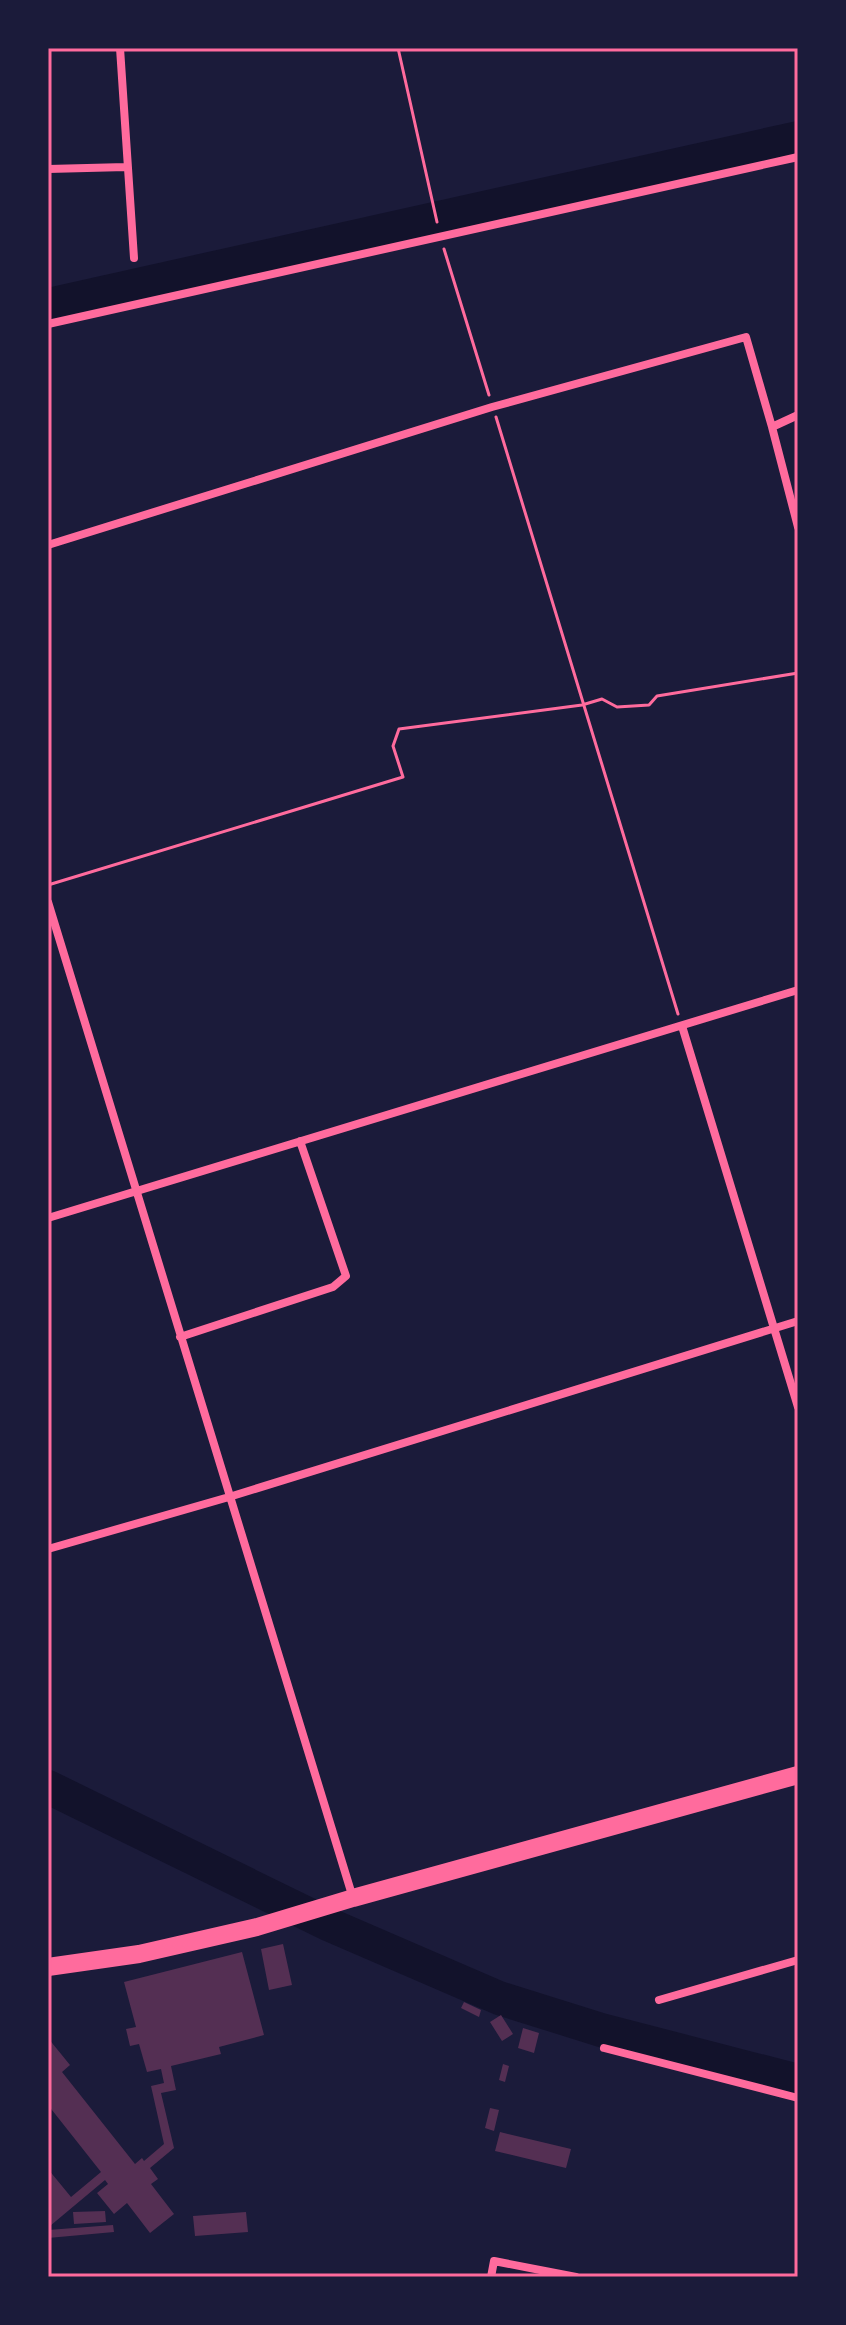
<svg xmlns="http://www.w3.org/2000/svg" width="846" height="2325" viewBox="0 0 846 2325" font-family="'Space Grotesk',sans-serif">
<style>
.lines{fill:none;stroke-linecap:round;stroke-linejoin:round}
.river{stroke:#12122b;stroke-width:34}
.building{fill:#542f53}
.path{stroke:#ff6b9d;stroke-width:3}
.minor{stroke:#ff6b9d;stroke-width:8}
.primary{stroke:#ff6b9d;stroke-width:18}
.neatline{fill:none;stroke:#ff6b9d;stroke-width:3}
</style>
<rect width="100%" height="100%" fill="#1b1b3a"/>
<g class="lines">
<path class="river" d="M 48,305 L 798,138
M 48,1787 L 330,1925 L 499,1998 L 601,2030 L 798,2081"/>
</g>
<path class="building" d="M 283,1944 L 292,1985 L 269,1990 L 261,1949 Z
M 242,1952 L 264,2035 L 219,2047 L 221,2054 L 171,2066 L 176,2090 L 161,2093 L 174,2148 L 150,2168 L 158,2179 L 151,2184 L 174,2214 L 150,2233 L 127,2203 L 114,2214 L 97,2193 L 108,2184 L 105,2180 L 50,2226 L 48,2223 L 48,2169 L 71,2197 L 101,2172 L 48,2105 L 48,2038 L 70,2065 L 62,2072 L 135,2164 L 142,2158 L 144,2161 L 164,2144 L 151,2086 L 164,2083 L 161,2069 L 147,2072 L 139,2044 L 130,2046 L 126,2029 L 136,2027 L 124,1982 Z
M 464,2002 L 481,2010 L 479,2017 L 461,2008 Z
M 501,2015 L 513,2034 L 502,2041 L 490,2022 Z
M 523,2028 L 539,2033 L 534,2053 L 518,2048 Z
M 503,2064 L 509,2066 L 505,2082 L 499,2080 Z
M 490,2108 L 499,2110 L 494,2131 L 485,2128 Z
M 500,2132 L 571,2149 L 566,2168 L 495,2151 Z
M 105,2211 L 106,2222 L 74,2224 L 73,2212 Z
M 246,2212 L 248,2232 L 195,2236 L 193,2216 Z
M 113,2225 L 114,2232 L 48,2238 L 48,2230 Z"/>
<g class="lines">
<path class="path" d="M 398,48 L 437,222
M 444,249 L 489,395
M 496,417 L 678,1014
M 48,885 L 403,777 L 393,746 L 399,729 L 582,705 L 602,699 L 617,707 L 649,705 L 657,696 L 798,673"/>
<path class="minor" d="M 120,48 L 134,258
M 48,169 L 126,167
M 48,324 L 798,157
M 772,427 L 798,527
M 48,545 L 492,407 L 746,337 L 772,427 L 798,415
M 48,902 L 353,1898
M 682,1026 L 798,1407
M 48,1218 L 798,990
M 180,1337 L 333,1287 L 346,1276 L 300,1141
M 48,1549 L 229,1497 L 798,1321
M 659,2000 L 798,1960
M 604,2048 L 798,2098
M 491,2277 L 494,2261 L 576,2277"/>
<path class="primary" d="M 48,1967 L 139,1954 L 257,1927 L 353,1898 L 798,1775"/>
</g>
<rect width="846" height="2325" fill="none" stroke="#1b1b3a" stroke-width="100"/>
<rect x="50" y="50" width="746" height="2225" class="neatline"/>
</svg>
